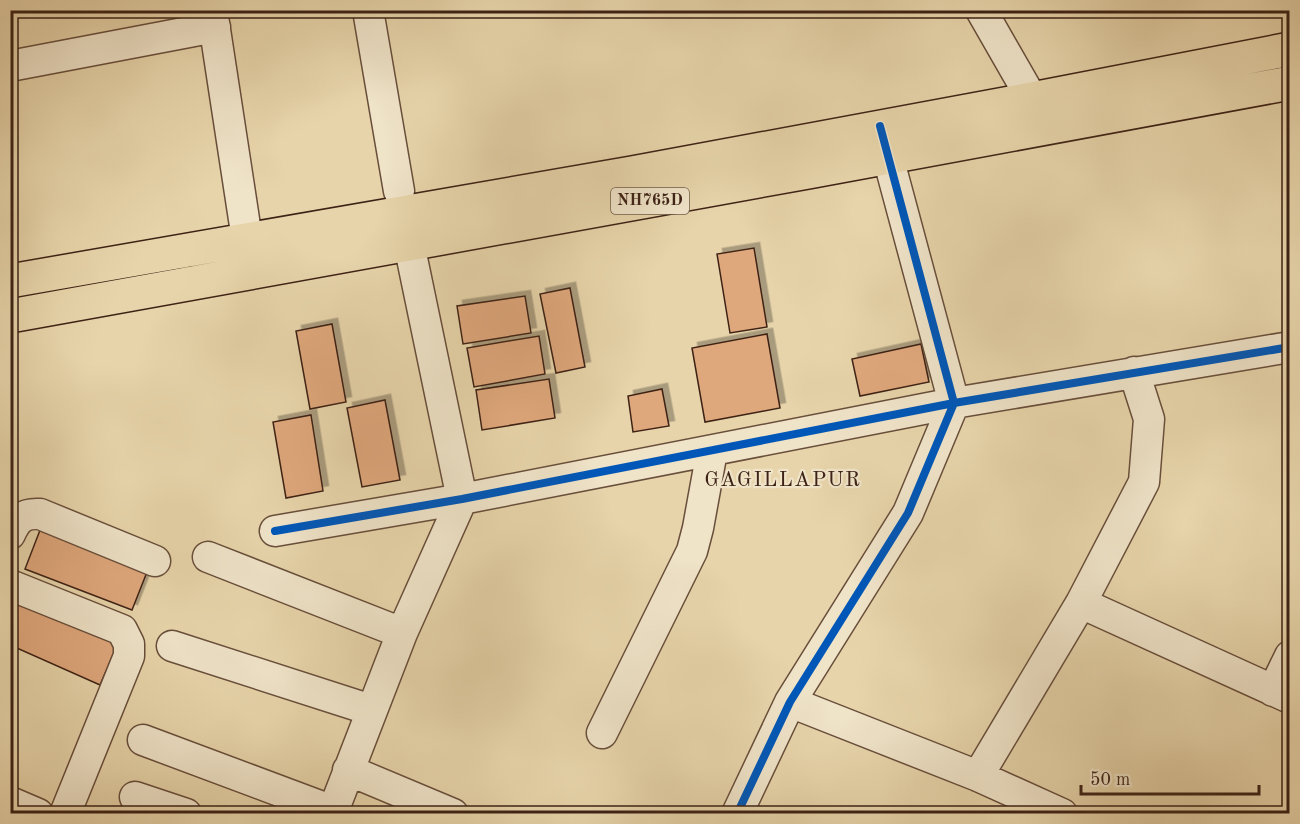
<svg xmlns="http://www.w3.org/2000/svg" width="1300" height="824" viewBox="0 0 1300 824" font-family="'Old Standard TT',serif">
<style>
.building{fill:#dfa77b;stroke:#3d2216;stroke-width:1.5;filter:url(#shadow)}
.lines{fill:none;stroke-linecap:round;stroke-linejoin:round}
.minor-casing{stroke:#684e3b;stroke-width:33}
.highway-casing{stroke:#3d2216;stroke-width:36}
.minor{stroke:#efe3c8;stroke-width:30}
.highway{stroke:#e7d4aa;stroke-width:33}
.cycleway-casing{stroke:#efe3c8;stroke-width:11}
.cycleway{stroke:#0057b8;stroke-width:8}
.labels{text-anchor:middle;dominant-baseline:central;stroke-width:4.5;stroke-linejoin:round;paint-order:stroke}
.shield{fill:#efe3c8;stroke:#725c4b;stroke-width:1.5}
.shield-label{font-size:16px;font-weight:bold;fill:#3d2216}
.quarter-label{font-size:21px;letter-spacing:1.5px;fill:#3d2216;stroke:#efe3c8}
</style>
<defs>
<filter id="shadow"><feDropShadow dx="5.5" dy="-5.5" stdDeviation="0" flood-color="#0004"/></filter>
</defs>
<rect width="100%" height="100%" fill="#e7d4aa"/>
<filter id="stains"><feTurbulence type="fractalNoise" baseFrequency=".00333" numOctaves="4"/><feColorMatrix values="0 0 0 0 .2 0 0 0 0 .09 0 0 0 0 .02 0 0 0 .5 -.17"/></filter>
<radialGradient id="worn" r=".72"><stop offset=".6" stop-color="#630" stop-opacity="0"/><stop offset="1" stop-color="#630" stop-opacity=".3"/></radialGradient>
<path class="building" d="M 754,248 L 767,327 L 730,333 L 717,254 Z
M 570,288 L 585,367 L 556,373 L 540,294 Z
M 525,296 L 531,333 L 463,344 L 457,306 Z
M 332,324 L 346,402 L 310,409 L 296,331 Z
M 767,334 L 780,408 L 705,422 L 692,348 Z
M 539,336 L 545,374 L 474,387 L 467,348 Z
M 921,344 L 929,382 L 860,396 L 852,359 Z
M 549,379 L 555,418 L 482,430 L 476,390 Z
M 662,389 L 669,426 L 633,432 L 628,396 Z
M 385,400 L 400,480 L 362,487 L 347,408 Z
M 311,415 L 323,491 L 286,498 L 273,422 Z
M 42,525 L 149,567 L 132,610 L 25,569 Z
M 10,593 L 119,641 L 100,685 L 10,645 Z"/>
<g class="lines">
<g class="minor-casing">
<path id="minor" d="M 212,10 L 247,239
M 368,10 L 399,191
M 981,10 L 1032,99
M 10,66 L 215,27
M 275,531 L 462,499 L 954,403 L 1290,347
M 10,534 C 17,518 24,513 40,514 L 155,561
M 208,557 L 402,633
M 10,585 L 122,630 L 129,644 L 129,656 L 65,814
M 1081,603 L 1290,698
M 172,646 L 371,710
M 1273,691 L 1290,656
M 790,702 L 978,776 L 1062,814
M 602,733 L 692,551 L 698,528 L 712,451
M 143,740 L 333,811
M 348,770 L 453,814
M 978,776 L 1081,603 L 1144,482 L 1149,419 L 1134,372
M 135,797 L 186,814
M 10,802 L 38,814
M 332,814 L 402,633 L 462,499 L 409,244
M 737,814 L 790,702 L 908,513 L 954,403 L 882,135"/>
</g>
<g class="highway-casing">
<path id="highway" d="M 10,281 L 632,173 L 1032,99 L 1290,49
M 10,316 L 808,172 L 1290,83"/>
</g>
<use href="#minor" class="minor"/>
<use href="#highway" class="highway"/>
<g class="cycleway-casing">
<path id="cycleway" d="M 275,531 L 462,499 L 954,403 L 1290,347
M 737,814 L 790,702 L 908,513 L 954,403 L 880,126"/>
</g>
<use href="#cycleway" class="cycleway"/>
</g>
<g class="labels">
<rect class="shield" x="611" y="188" width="78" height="26" rx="4.5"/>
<g class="shield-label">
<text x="650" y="201">NH765D</text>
</g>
<g class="quarter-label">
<text x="783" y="480">GAGILLAPUR</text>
</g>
</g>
<rect width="1300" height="824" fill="none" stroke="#e7d4aa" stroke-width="36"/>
<rect x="12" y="12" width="1276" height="800" fill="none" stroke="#3d2216" stroke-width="3"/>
<rect x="18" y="18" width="1264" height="788" fill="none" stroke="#3d2216" stroke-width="1.5"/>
<path d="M1081 785v9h178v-9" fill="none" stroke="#3d2216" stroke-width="3"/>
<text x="1090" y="785" font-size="18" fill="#3d2216" stroke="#efe3c8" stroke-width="4.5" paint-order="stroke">50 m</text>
<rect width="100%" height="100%" filter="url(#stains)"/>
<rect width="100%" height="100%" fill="url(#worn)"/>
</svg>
